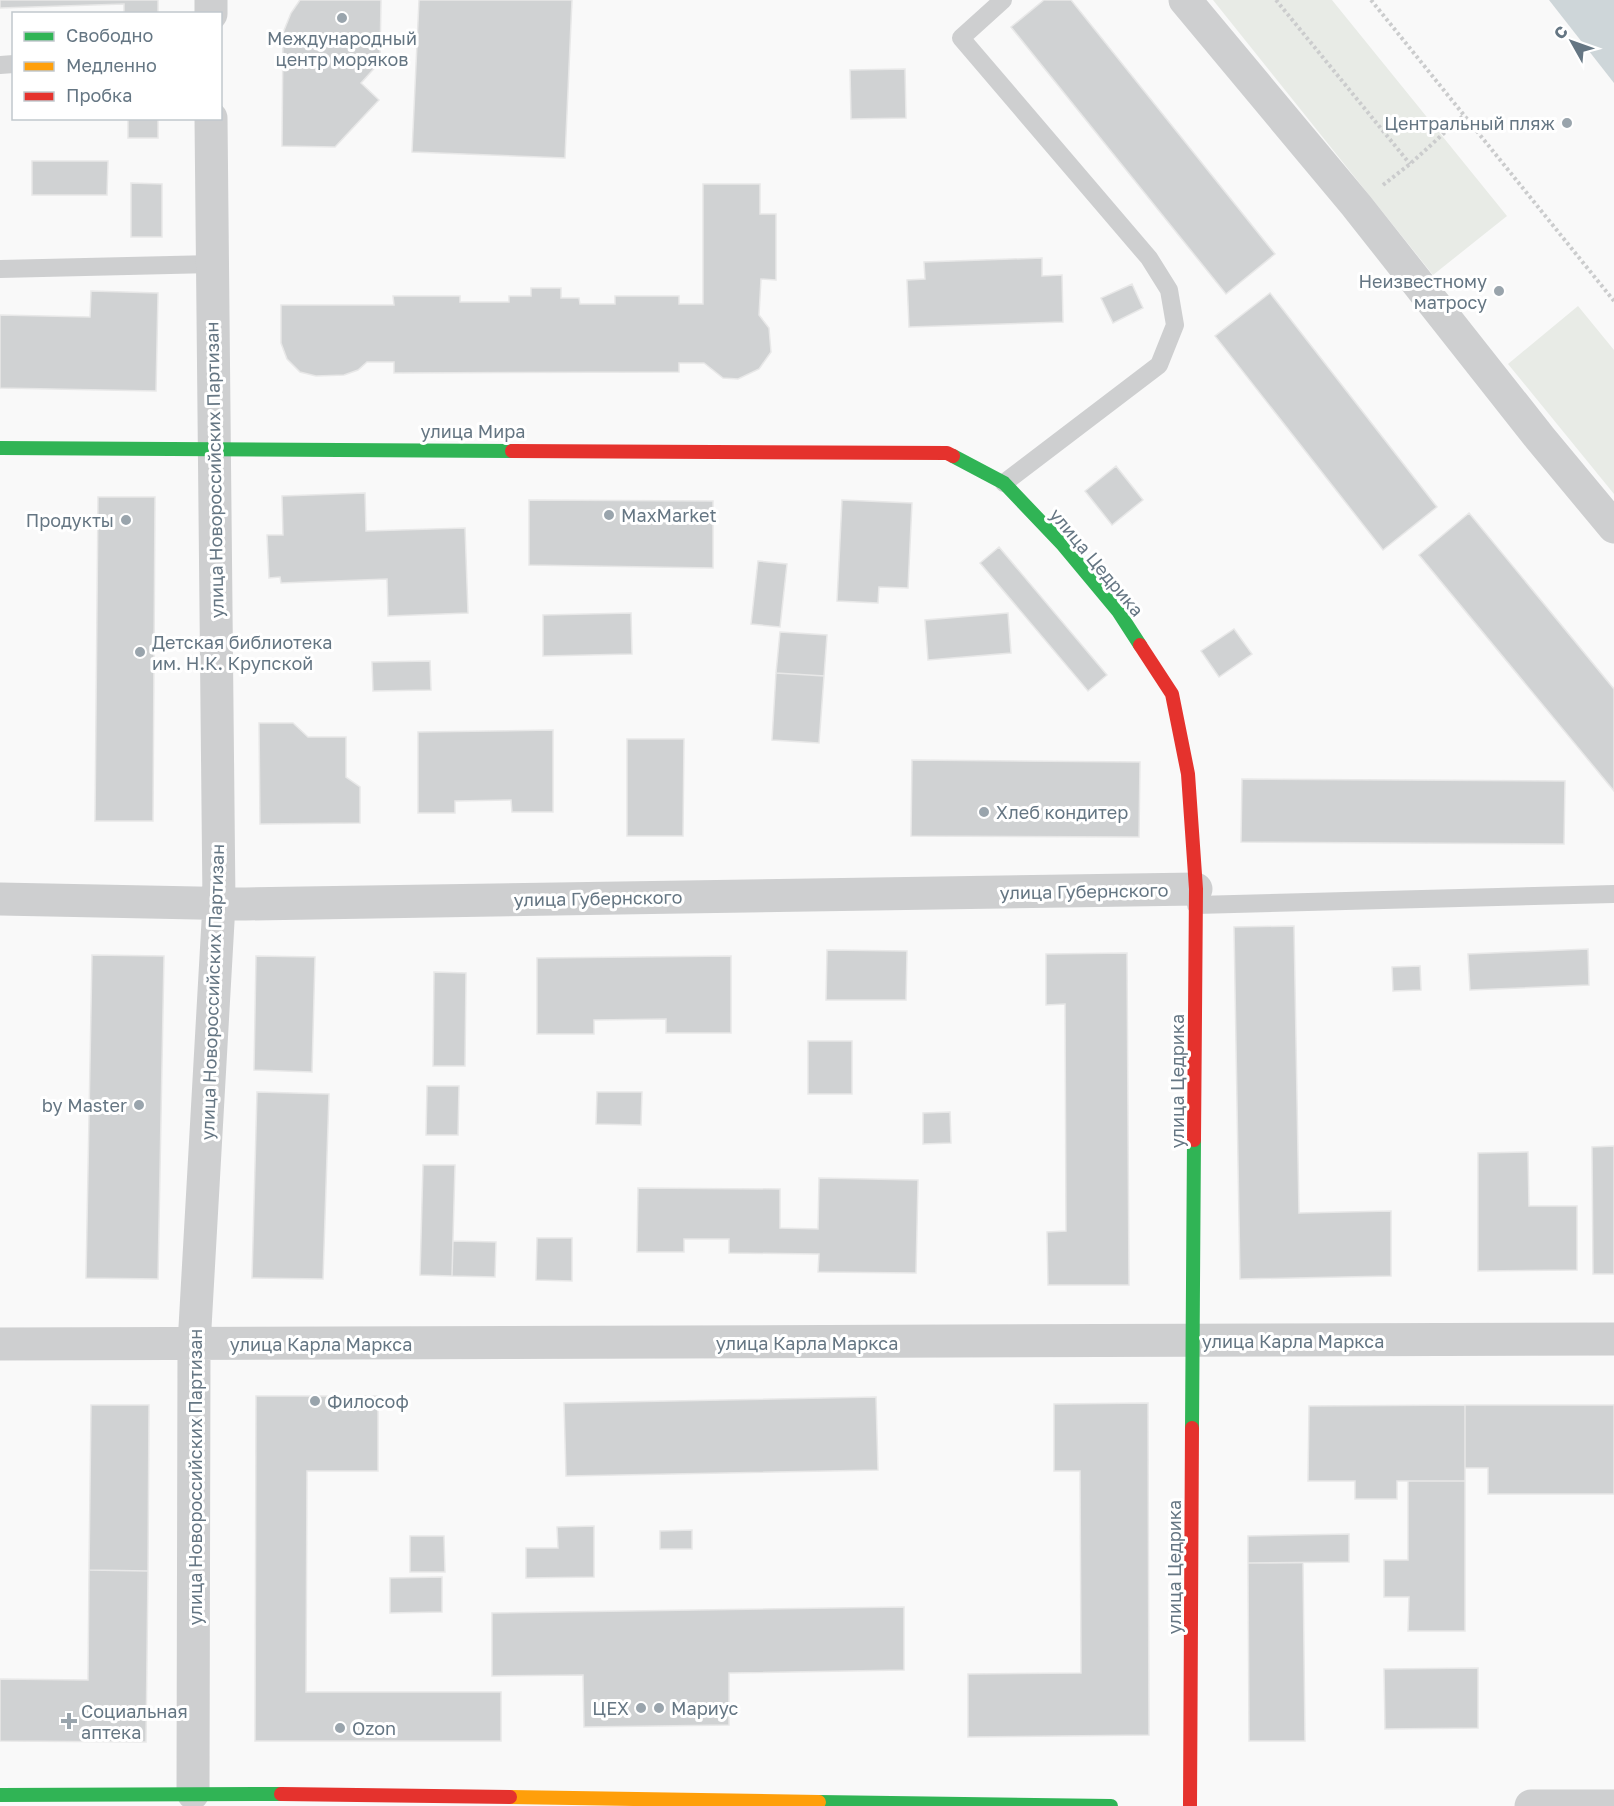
<svg xmlns="http://www.w3.org/2000/svg" width="1614" height="1806" viewBox="0 0 1614 1806" font-family="'Golos Text',sans-serif">
<style>
.green{fill:#e8ebe6}
.water{fill:#ced6d9}
.building{fill:#d0d2d3;stroke:#e8e8e8;stroke-width:1.5}
.lines{fill:none;stroke-linecap:round;stroke-linejoin:round}
.path{stroke:#cbcccd;stroke-width:4;stroke-dasharray:3 3;stroke-linecap:butt}
.lane{stroke:#cecfd0;stroke-width:18}
.street{stroke:#cecfd0;stroke-width:33}
.fast{stroke:#30b455;stroke-width:14}
.slow{stroke:#ff9f0a;stroke-width:14}
.jam{stroke:#e5322d;stroke-width:14}
.poi-dot{fill:#99a4ac;stroke:#fff;stroke-width:2}
.labels{text-anchor:middle;dominant-baseline:central;stroke-width:6;stroke-linejoin:round;paint-order:stroke}
.poi-label{font-size:18px;fill:#657683;stroke:#fff;text-anchor:start}
.street-label{font-size:18px;fill:#657683;stroke:#fff}
</style>
<rect width="100%" height="100%" fill="#f9f9f9"/>
<path class="green" d="M 1213,0 L 1332,0 L 1507,216 L 1433,275 Z
M 1578,306 L 1614,350 L 1614,494 L 1508,364 Z"/>
<path class="water" d="M 1549,0 L 1614,0 L 1614,83 Z"/>
<path class="building" d="M 0,0 L 158,0 L 158,14 L 124,14 L 124,4 L 0,8 Z
M 300,0 L 381,0 L 380,62 L 361,83 L 379,100 L 335,147 L 282,146 L 283,33 L 291,13 Z
M 419,0 L 572,0 L 565,158 L 412,152 Z
M 1044,0 L 1071,0 L 1275,254 L 1226,294 L 1011,27 Z
M 905,69 L 906,118 L 851,119 L 850,70 Z
M 128,118 L 158,118 L 158,138 L 128,138 Z
M 32,161 L 108,161 L 107,195 L 32,195 Z
M 131,183 L 162,184 L 162,237 L 131,237 Z
M 703,184 L 760,184 L 760,214 L 776,214 L 776,280 L 761,279 L 759,315 L 769,328 L 771,352 L 759,369 L 738,379 L 723,378 L 704,363 L 679,363 L 679,372 L 394,373 L 394,362 L 367,362 L 358,370 L 344,375 L 316,376 L 300,372 L 287,359 L 281,343 L 281,305 L 394,305 L 393,296 L 460,296 L 460,302 L 509,302 L 509,296 L 531,296 L 531,288 L 561,288 L 561,298 L 579,298 L 580,304 L 615,304 L 615,296 L 679,296 L 679,304 L 703,304 Z
M 1042,258 L 1042,276 L 1062,275 L 1063,322 L 909,327 L 907,280 L 925,279 L 924,262 Z
M 1132,284 L 1143,308 L 1113,323 L 1101,298 Z
M 91,291 L 158,293 L 156,391 L 0,388 L 0,315 L 90,317 Z
M 1270,293 L 1437,507 L 1383,550 L 1215,336 Z
M 1116,466 L 1143,500 L 1112,525 L 1085,491 Z
M 365,493 L 366,531 L 465,528 L 468,613 L 388,616 L 387,579 L 281,583 L 280,577 L 269,578 L 267,535 L 283,535 L 282,496 Z
M 98,497 L 155,497 L 153,821 L 95,821 Z
M 529,500 L 713,501 L 713,568 L 529,565 Z
M 842,500 L 912,503 L 908,588 L 879,587 L 878,603 L 837,601 Z
M 1469,513 L 1614,689 L 1614,791 L 1419,555 Z
M 999,547 L 1107,675 L 1088,691 L 980,563 Z
M 758,561 L 787,564 L 780,627 L 751,624 Z
M 631,613 L 632,654 L 543,656 L 543,615 Z
M 1008,613 L 1011,653 L 928,660 L 925,620 Z
M 1234,629 L 1252,654 L 1219,677 L 1201,651 Z
M 780,632 L 827,635 L 824,676 L 776,673 Z
M 430,661 L 431,690 L 373,691 L 372,662 Z
M 776,673 L 824,676 L 819,743 L 772,740 Z
M 259,723 L 293,723 L 308,737 L 346,737 L 346,777 L 360,787 L 360,823 L 260,824 Z
M 553,730 L 553,812 L 512,812 L 511,800 L 455,801 L 455,813 L 418,813 L 418,732 Z
M 627,739 L 684,739 L 683,836 L 627,836 Z
M 912,760 L 1140,762 L 1139,837 L 911,836 Z
M 1242,779 L 1565,781 L 1564,844 L 1241,842 Z
M 1294,926 L 1299,1213 L 1391,1211 L 1391,1276 L 1240,1279 L 1234,927 Z
M 1588,949 L 1589,985 L 1470,990 L 1468,954 Z
M 827,950 L 907,951 L 906,1000 L 826,1000 Z
M 1127,953 L 1129,1285 L 1048,1285 L 1047,1232 L 1066,1231 L 1065,1004 L 1046,1005 L 1046,954 Z
M 92,955 L 164,956 L 158,1279 L 86,1278 Z
M 256,956 L 315,957 L 312,1072 L 254,1070 Z
M 731,956 L 731,1033 L 666,1033 L 666,1019 L 594,1020 L 594,1034 L 537,1034 L 537,958 Z
M 1420,966 L 1421,990 L 1393,991 L 1392,967 Z
M 434,972 L 466,973 L 465,1066 L 433,1066 Z
M 808,1041 L 852,1041 L 852,1094 L 808,1094 Z
M 427,1086 L 459,1086 L 458,1135 L 426,1135 Z
M 257,1092 L 329,1094 L 323,1279 L 252,1278 Z
M 597,1092 L 642,1092 L 641,1125 L 596,1124 Z
M 950,1112 L 951,1143 L 923,1144 L 923,1113 Z
M 1614,1146 L 1614,1274 L 1593,1274 L 1592,1147 Z
M 1528,1152 L 1529,1206 L 1577,1206 L 1577,1270 L 1478,1271 L 1478,1153 Z
M 423,1165 L 455,1165 L 452,1276 L 420,1275 Z
M 819,1178 L 918,1180 L 916,1273 L 818,1272 L 819,1254 L 729,1253 L 729,1239 L 684,1239 L 684,1252 L 637,1252 L 638,1188 L 780,1189 L 780,1228 L 818,1229 Z
M 537,1238 L 572,1238 L 572,1281 L 536,1280 Z
M 453,1241 L 496,1242 L 495,1277 L 452,1276 Z
M 256,1396 L 378,1396 L 378,1471 L 307,1471 L 306,1692 L 501,1692 L 501,1741 L 255,1741 Z
M 876,1397 L 878,1470 L 566,1476 L 564,1403 Z
M 1148,1403 L 1149,1735 L 968,1737 L 968,1674 L 1081,1673 L 1080,1471 L 1054,1471 L 1054,1404 Z
M 91,1405 L 149,1405 L 148,1571 L 89,1570 Z
M 1465,1405 L 1465,1481 L 1397,1481 L 1397,1499 L 1355,1499 L 1355,1481 L 1308,1481 L 1309,1406 Z
M 1465,1405 L 1614,1405 L 1614,1494 L 1488,1494 L 1488,1468 L 1465,1468 Z
M 1408,1481 L 1465,1481 L 1465,1631 L 1408,1631 L 1409,1597 L 1384,1597 L 1384,1560 L 1408,1560 Z
M 594,1526 L 594,1577 L 526,1578 L 526,1548 L 558,1548 L 557,1527 Z
M 692,1530 L 692,1549 L 660,1549 L 660,1531 Z
M 1349,1534 L 1349,1562 L 1248,1563 L 1248,1536 Z
M 410,1536 L 444,1536 L 445,1572 L 410,1572 Z
M 1248,1563 L 1303,1563 L 1305,1741 L 1249,1741 Z
M 89,1570 L 148,1571 L 146,1742 L 0,1741 L 0,1679 L 88,1680 Z
M 442,1577 L 442,1612 L 390,1613 L 390,1578 Z
M 904,1607 L 904,1670 L 729,1673 L 729,1725 L 584,1727 L 583,1675 L 492,1676 L 492,1613 Z
M 1478,1668 L 1478,1728 L 1385,1729 L 1384,1669 Z"/>
<g class="lines">
<path class="path" d="M 1276,0 L 1410,164
M 1371,0 L 1614,301
M 1383,185 L 1410,164 L 1464,115"/>
<path class="lane" d="M 1003,0 L 961,38 L 1149,258 L 1169,290 L 1175,325 L 1159,365 L 1004,483
M 0,65 L 14,64
M 0,269 L 213,264
M 1196,905 L 1614,894"/>
<path class="street" d="M 1185,0 L 1356,205 L 1540,438 L 1614,527
M 211,14 L 211,0
M 0,899 L 246,904 L 1196,889
M 0,1344 L 1614,1339
M 193,1793 L 194,1345 L 219,904 L 211,118
M 1531,1806 L 1614,1806"/>
<path class="fast" d="M 0,448 L 512,451
M 953,456 L 1004,483 L 1063,545 L 1118,611 L 1140,645
M 1192,1428 L 1194,1140
M 0,1795 L 281,1794
M 819,1802 L 1111,1806"/>
<path class="slow" d="M 510,1797 L 819,1802"/>
<path class="jam" d="M 512,451 L 947,453 L 953,456
M 1140,645 L 1172,694 L 1188,774 L 1196,889 L 1194,1140
M 281,1794 L 510,1797
M 1190,1806 L 1192,1428"/>
</g>
<g class="poi-dot">
<circle cx="342" cy="18" r="6"/>
<circle cx="1567" cy="123" r="6"/>
<circle cx="1499" cy="291" r="6"/>
<circle cx="609" cy="515" r="6"/>
<circle cx="126" cy="520" r="6"/>
<circle cx="140" cy="652" r="6"/>
<circle cx="984" cy="812" r="6"/>
<circle cx="139" cy="1105" r="6"/>
<circle cx="315" cy="1401" r="6"/>
<circle cx="641" cy="1708" r="6"/>
<circle cx="659" cy="1708" r="6"/>
<path d="M66 1712h6v6h6v6h-6v6h-6v-6h-6v-6h6z"/>
<circle cx="340" cy="1728" r="6"/>
</g>
<g class="labels">
<g class="poi-label">
<text x="342" y="38" text-anchor="middle">Международный<tspan x="342" dy="21">центр моряков</tspan></text>
<text x="1555" y="123" text-anchor="end">Центральный пляж</text>
<text x="1487" y="281" text-anchor="end">Неизвестному<tspan x="1487" dy="21">матросу</tspan></text>
<text x="621" y="515">MaxMarket</text>
<text x="114" y="520" text-anchor="end">Продукты</text>
<text x="152" y="642">Детская библиотека<tspan x="152" dy="21">им. Н.К. Крупской</tspan></text>
<text x="996" y="812">Хлеб кондитер</text>
<text x="127" y="1105" text-anchor="end">by Master</text>
<text x="327" y="1401">Философ</text>
<text x="629" y="1708" text-anchor="end">ЦЕХ</text>
<text x="671" y="1708">Мариус</text>
<text x="81" y="1711">Социальная<tspan x="81" dy="21">аптека</tspan></text>
<text x="352" y="1728">Ozon</text>
</g>
<g class="street-label">
<text x="473" y="431">улица Мира</text>
<text transform="translate(214 470) rotate(-91)">улица Новороссийских Партизан</text>
<text transform="translate(1097 562) rotate(50)">улица Цедрика</text>
<text transform="translate(1084 891) rotate(-1)">улица Губернского</text>
<text transform="translate(598 898) rotate(-1)">улица Губернского</text>
<text transform="translate(212 992) rotate(-88)">улица Новороссийских Партизан</text>
<text transform="translate(1177 1081) rotate(-90)">улица Цедрика</text>
<text x="1293" y="1341">улица Карла Маркса</text>
<text x="807" y="1343">улица Карла Маркса</text>
<text x="321" y="1344">улица Карла Маркса</text>
<text transform="translate(195 1477) rotate(-90)">улица Новороссийских Партизан</text>
<text transform="translate(1174 1567) rotate(-90)">улица Цедрика</text>
</g>
</g>
<rect x="12" y="12" width="210" height="108" fill="#ffffff" stroke="#c1c8cd" stroke-width="1.5"/>
<rect x="24" y="32" width="30" height="9" fill="#30b455" stroke="#c1c8cd" stroke-width="1.5"/>
<text x="66" y="42" font-size="18" fill="#657683">Свободно</text>
<rect x="24" y="62" width="30" height="9" fill="#ff9f0a" stroke="#c1c8cd" stroke-width="1.5"/>
<text x="66" y="72" font-size="18" fill="#657683">Медленно</text>
<rect x="24" y="92" width="30" height="9" fill="#e5322d" stroke="#c1c8cd" stroke-width="1.5"/>
<text x="66" y="102" font-size="18" fill="#657683">Пробка</text>
<g transform="translate(1572 42) rotate(310)" stroke="#ffffff" stroke-width="4.5" paint-order="stroke">
<path d="M0-4.5L10 22L0 15L-10 22Z" fill="#657683"/>
<text y="-9" font-size="16" font-weight="bold" text-anchor="middle" fill="#657683">С</text>
</g>
</svg>
